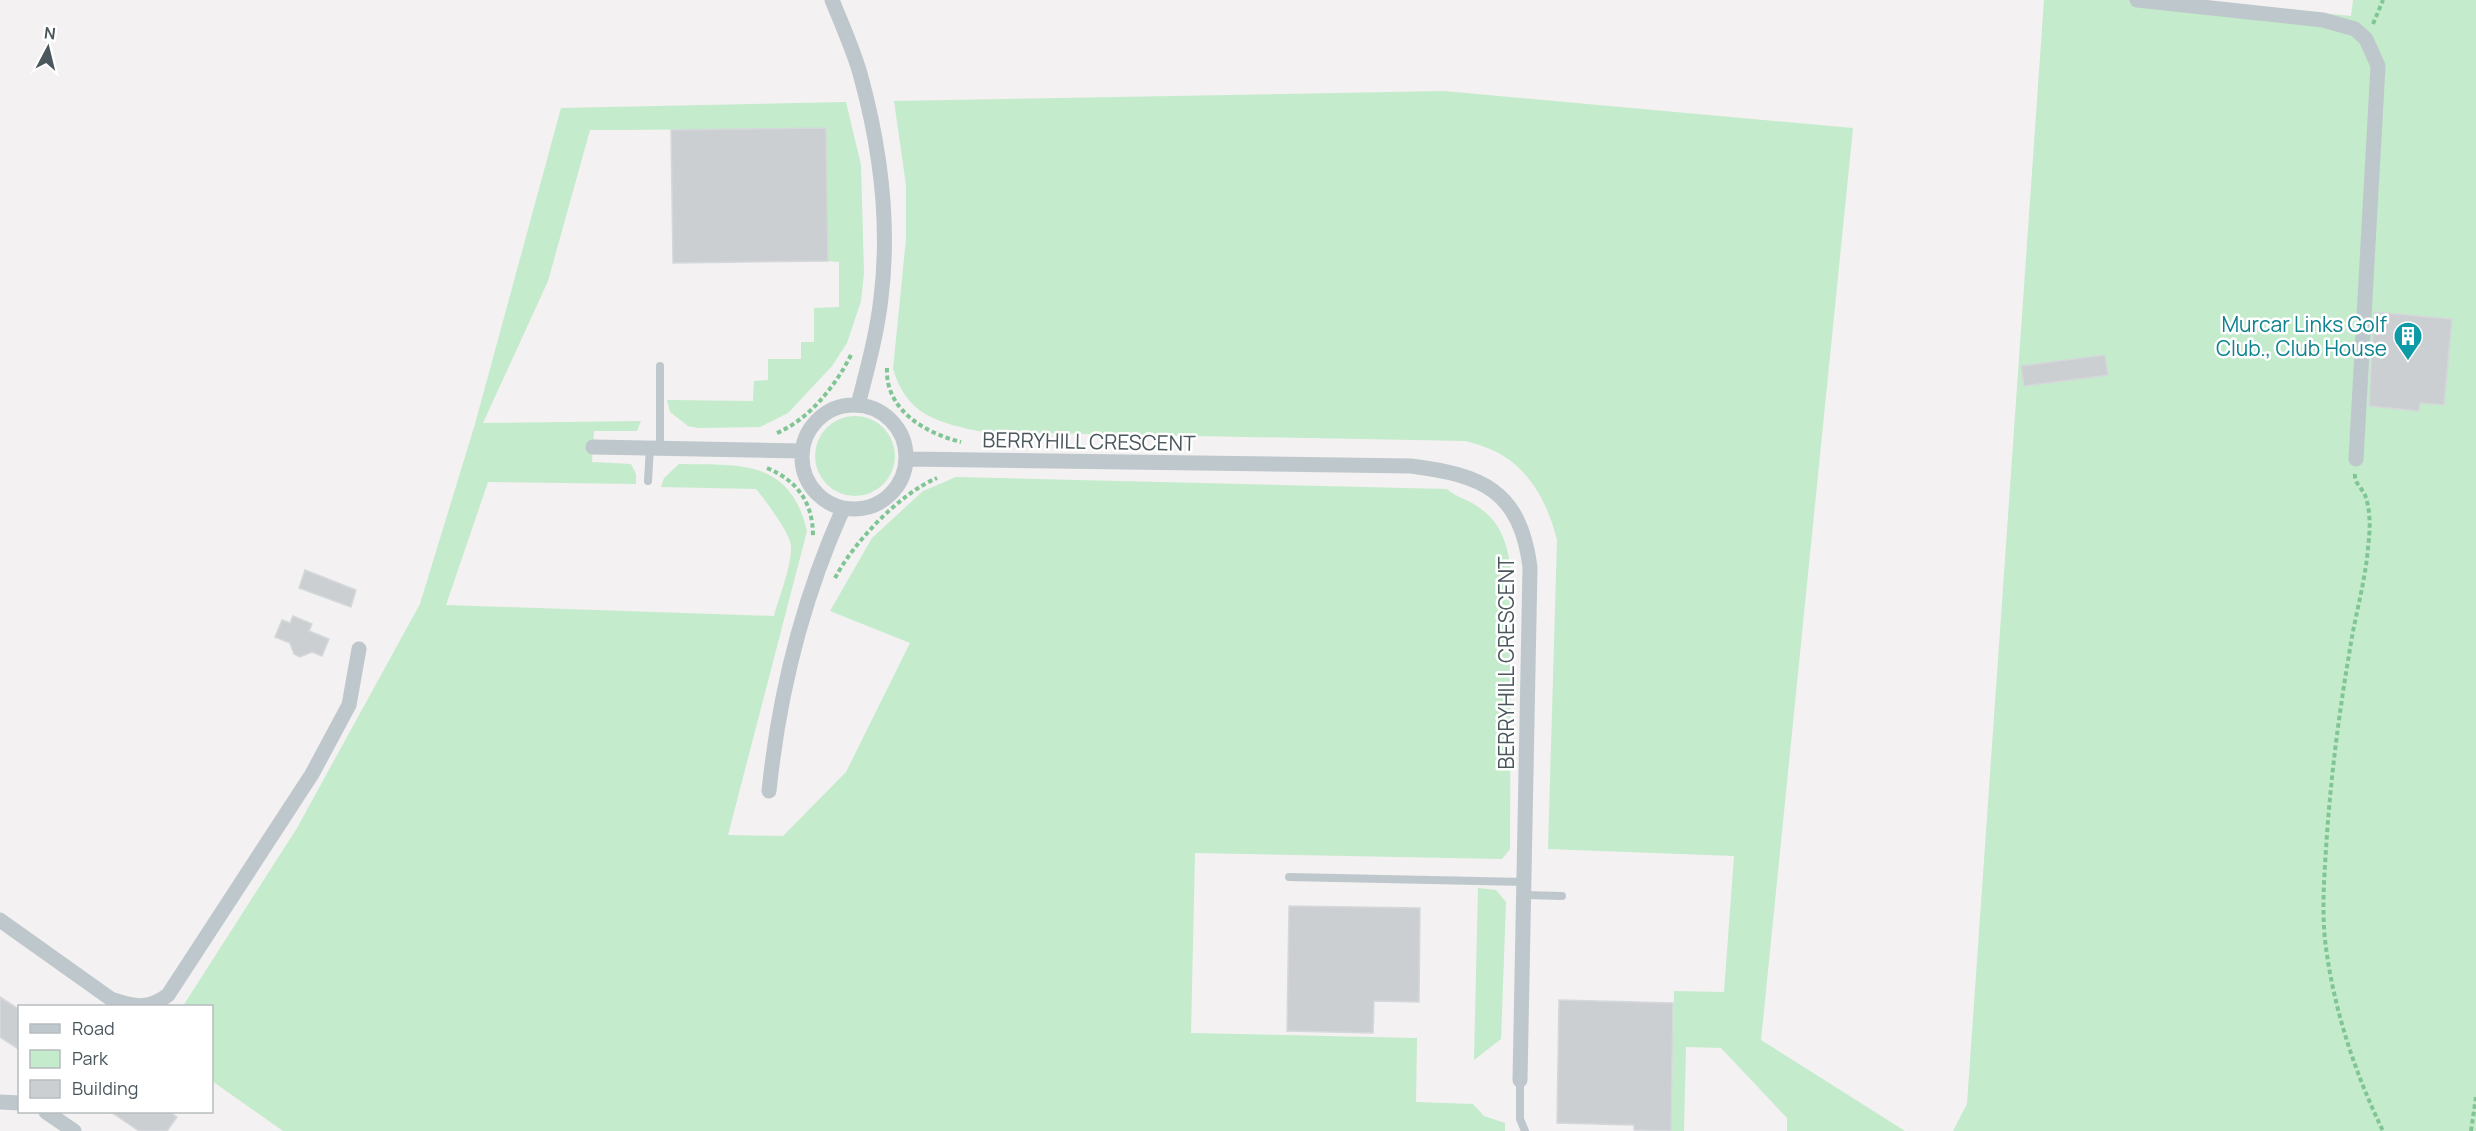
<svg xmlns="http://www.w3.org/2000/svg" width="2476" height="1131" viewBox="0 0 2476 1131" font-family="Manrope,sans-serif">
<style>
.green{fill:#c4ebcb}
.building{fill:#cbcfd2;stroke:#d5d8db;stroke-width:1.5}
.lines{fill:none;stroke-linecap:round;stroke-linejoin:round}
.path{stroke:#80c695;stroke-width:4;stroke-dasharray:4.5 3;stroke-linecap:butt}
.lane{stroke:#bec7cc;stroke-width:8}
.street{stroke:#bec7cc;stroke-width:15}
.labels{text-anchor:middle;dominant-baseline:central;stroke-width:5;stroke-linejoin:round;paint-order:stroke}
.culture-label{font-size:21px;fill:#0d838f;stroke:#fff;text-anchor:end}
.street-label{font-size:21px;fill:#4a575c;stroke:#fff}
</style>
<rect width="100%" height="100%" fill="#f3f1f1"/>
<path class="green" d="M 2044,0 L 2182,0 L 2351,16 L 2353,0 L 2476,0 L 2476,1131 L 1953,1131 L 1967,1104 Z
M 1444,91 L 1853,128 L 1761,1040 L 1905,1131 L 1787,1131 L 1787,1118 L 1721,1048 L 1686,1047 L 1684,1131 L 1671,1131 L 1674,991 L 1724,992 L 1734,856 L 1548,849 L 1557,540 C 1549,508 1534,476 1505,457 C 1494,449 1479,445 1466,441 L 983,432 C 939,423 907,416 893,369 L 906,239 L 906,185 L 894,101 Z
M 846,102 L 861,165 L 864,273 L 861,301 L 847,343 L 832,366 L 788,413 L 760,427 L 698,428 L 688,426 L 670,412 L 667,400 L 753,401 L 754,381 L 768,380 L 768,359 L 801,359 L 801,342 L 814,342 L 814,308 L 839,307 L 839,262 L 828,261 L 826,129 L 590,130 L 548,281 L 483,423 L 641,421 L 637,431 L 594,431 L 592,462 L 631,464 L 636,474 L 636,484 L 488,482 L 446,605 L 774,616 C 779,597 795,559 790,541 C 786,528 765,500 756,489 L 661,487 L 664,478 L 679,464 C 741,465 790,459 807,531 L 728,835 L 783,836 L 846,772 L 910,643 L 830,611 L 872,538 L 923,491 L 956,477 L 1447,489 C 1455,496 1463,498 1472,503 C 1500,519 1507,541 1511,571 L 1510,849 L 1502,859 L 1195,853 L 1191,1033 L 1417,1038 L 1416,1102 L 1473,1104 L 1484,1116 L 1505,1123 L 1505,1131 L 283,1131 L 212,1081 L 212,1006 L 183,1006 L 297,828 L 420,604 L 475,424 L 561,108 Z
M815 456a40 40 0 1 1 80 0a40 40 0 1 1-80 0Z
M 1478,888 L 1496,890 L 1506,902 L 1501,1039 L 1474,1060 Z"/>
<path class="building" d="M 826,128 L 828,261 L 673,263 L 671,130 Z
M 2374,312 L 2452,319 L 2444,405 L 2420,403 L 2419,411 L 2369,406 Z
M 2105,355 L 2108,375 L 2024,386 L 2021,366 Z
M 305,570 L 356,590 L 351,607 L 299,588 Z
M 293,616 L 312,624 L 309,631 L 329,639 L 322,656 L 312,652 L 300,657 L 294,654 L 290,643 L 275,637 L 282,620 L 290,623 Z
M 1289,906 L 1420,908 L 1419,1002 L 1374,1001 L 1373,1033 L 1287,1031 Z
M 0,997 L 20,1010 L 20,1050 L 0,1037 Z
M 1559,1000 L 1673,1003 L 1671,1131 L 1634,1130 L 1634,1125 L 1557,1123 Z
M 111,1112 L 169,1112 L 177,1117 L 167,1131 L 139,1131 Z"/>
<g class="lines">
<path class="path" d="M 2373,24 L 2383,0
M 887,368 C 885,410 925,433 961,442
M 777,433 C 811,418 836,385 852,353
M 767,468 C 798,481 813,503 813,536
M 2355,474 C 2354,484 2364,489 2366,498 C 2371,514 2370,531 2368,548 C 2365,584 2354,619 2349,655 C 2338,719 2330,785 2326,849 C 2324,880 2322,910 2325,940 C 2333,1007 2354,1071 2383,1131
M 835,578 C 854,542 899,494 937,478
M 2471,1131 L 2476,1097"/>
<path class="lane" d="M 660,448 L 660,366
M 648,481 L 650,447
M 1289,877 L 1525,882
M 1525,895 L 1562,896
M 1520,1080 L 1520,1119 L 1525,1131"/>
<path class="street" d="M 832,0 C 842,25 854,51 861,77 C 880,147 890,225 881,298 C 877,334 867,370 858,405
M 2137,0 L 2323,20 L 2355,29 L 2366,39 L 2378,66 L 2356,459
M802 457a52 52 0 1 1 104 0a52 52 0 1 1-104 0Z
M 593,447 L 802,451
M 907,459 L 1411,466 C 1482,475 1520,490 1530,567 L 1520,1080
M 769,791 C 779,693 803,598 843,509
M 0,920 L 111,999 C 135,1007 148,1010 168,995 L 312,774 L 349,705 L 359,649
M 0,1102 L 20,1103
M 46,1112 L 74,1131"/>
</g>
<defs>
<g id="building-pin" transform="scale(1.5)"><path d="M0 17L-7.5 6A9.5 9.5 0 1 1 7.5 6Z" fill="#0f9aa8" stroke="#fff"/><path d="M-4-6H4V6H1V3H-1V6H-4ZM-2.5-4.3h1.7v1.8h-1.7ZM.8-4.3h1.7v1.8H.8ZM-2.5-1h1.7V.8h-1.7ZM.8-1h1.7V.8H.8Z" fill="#fff"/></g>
</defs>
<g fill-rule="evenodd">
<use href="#building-pin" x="2408" y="336"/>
</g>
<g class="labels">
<g class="culture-label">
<text x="2387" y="324">Murcar Links Golf<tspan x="2387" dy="24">Club., Club House</tspan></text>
</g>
<g class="street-label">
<text transform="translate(1089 441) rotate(1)">BERRYHILL CRESCENT</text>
<text transform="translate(1506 663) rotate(-90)">BERRYHILL CRESCENT</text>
</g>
</g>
<rect x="18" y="1005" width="195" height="108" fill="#ffffff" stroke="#b7bcbe" stroke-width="1.5"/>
<rect x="30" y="1024" width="30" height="9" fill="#bec7cc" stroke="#b7bcbe" stroke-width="1.5"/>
<text x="72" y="1035" font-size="18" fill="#4a575c">Road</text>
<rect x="30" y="1050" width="30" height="18" fill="#c4ebcb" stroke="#b7bcbe" stroke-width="1.5"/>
<text x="72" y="1065" font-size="18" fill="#4a575c">Park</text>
<rect x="30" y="1080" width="30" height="18" fill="#cbcfd2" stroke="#b7bcbe" stroke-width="1.5"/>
<text x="72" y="1095" font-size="18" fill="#4a575c">Building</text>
<g transform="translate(48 48) rotate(7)" stroke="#ffffff" stroke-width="4.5" paint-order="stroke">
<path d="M0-4.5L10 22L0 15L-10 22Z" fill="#4a575c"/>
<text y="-9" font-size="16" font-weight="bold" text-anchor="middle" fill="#4a575c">N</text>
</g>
</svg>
